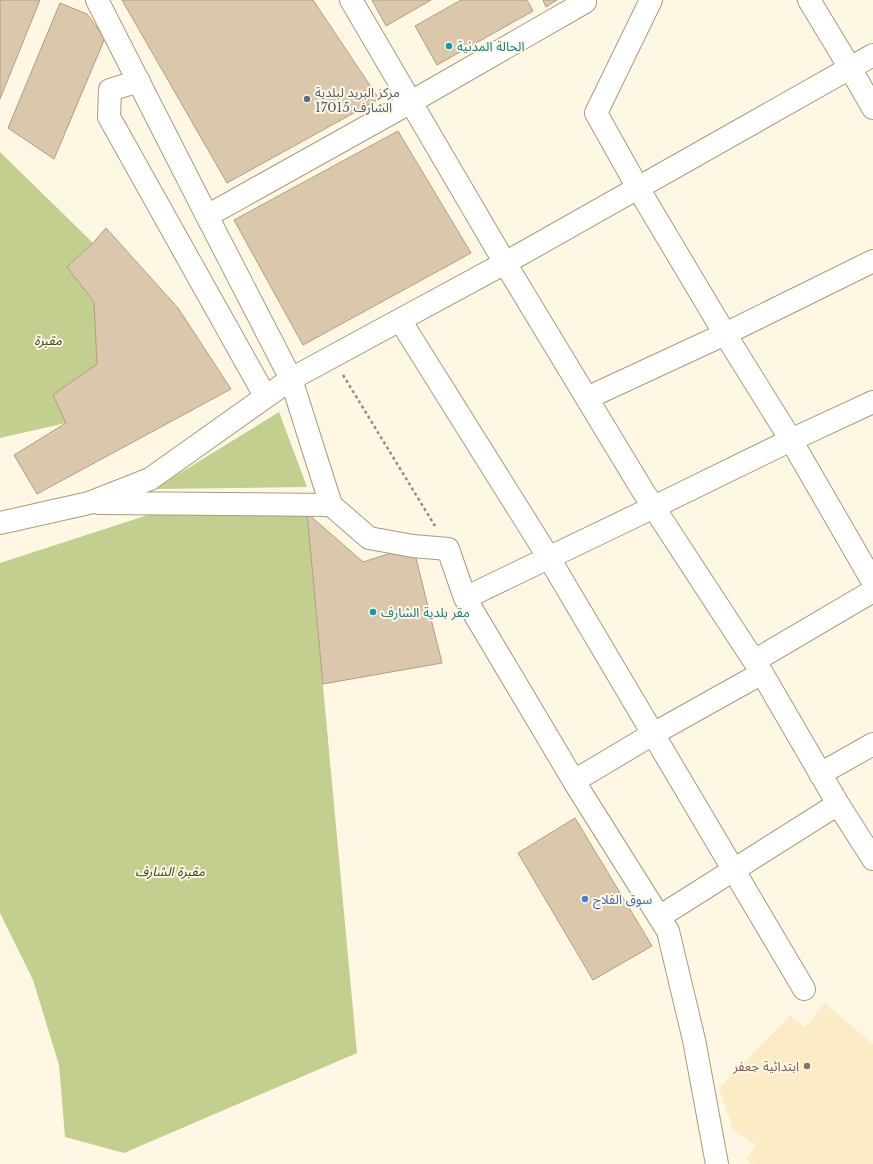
<svg xmlns="http://www.w3.org/2000/svg" width="873" height="1164" viewBox="0 0 873 1164" font-family="'Libre Baskerville','Noto Sans Arabic',serif">
<style>
.built{fill:#fbecc5}
.green{fill:#c3cf8f}
.building{fill:#dbc8ac;stroke:#b09e83}
.lines{fill:none;stroke-linecap:round;stroke-linejoin:round}
.minor-casing{stroke:#a79c7e;stroke-width:24}
.path{stroke:#948e7f;stroke-width:2.5;stroke-dasharray:3 3;stroke-linecap:butt}
.minor{stroke:#fff;stroke-width:22}
.culture-dot{fill:#0f9aa8;stroke:#fef7e4;stroke-width:1.5}
.service-dot{fill:#5c6f8a;stroke:#fef7e4;stroke-width:1.5}
.shop-dot{fill:#3f7fe0;stroke:#fef7e4;stroke-width:1.5}
.education-dot{fill:#8d6e63;stroke:#fef7e4;stroke-width:1.5}
.labels{text-anchor:middle;dominant-baseline:central;stroke-width:4;stroke-linejoin:round;paint-order:stroke}
.culture-label{font-size:13px;fill:#0d838f;stroke:#fef7e4;text-anchor:start}
.service-label{font-size:13px;fill:#4e5e75;stroke:#fef7e4;text-anchor:start}
.park-label{font-size:13px;font-style:italic;fill:#3d431a;stroke:#fef7e4}
.shop-label{font-size:13px;fill:#366cbe;stroke:#fef7e4;text-anchor:start}
.education-label{font-size:13px;fill:#785e54;stroke:#fef7e4;text-anchor:end}
</style>
<rect width="100%" height="100%" fill="#fef7e4"/>
<path class="built" d="M 825,1003 L 873,1044 L 873,1164 L 753,1164 L 746,1159 L 756,1146 L 733,1129 L 719,1088 L 790,1016 L 805,1028 Z"/>
<path class="green" d="M 0,152 L 93,243 L 67,267 L 94,302 L 97,364 L 53,395 L 66,423 L 0,438 Z
M 279,412 L 307,487 L 154,489 Z
M 154,513 L 307,513 L 357,1053 L 124,1153 L 65,1137 L 59,1065 L 33,980 L 0,913 L 0,563 Z"/>
<path class="building" d="M 0,0 L 40,0 L 0,99 Z
M 122,0 L 313,0 L 379,99 L 227,183 Z
M 372,0 L 431,0 L 386,26 Z
M 461,0 L 527,0 L 533,11 L 437,65 L 415,26 Z
M 543,0 L 557,0 L 546,7 Z
M 60,3 L 87,14 L 105,38 L 54,159 L 8,128 Z
M 398,131 L 471,253 L 303,345 L 234,220 Z
M 106,228 L 178,308 L 231,389 L 37,494 L 14,455 L 66,423 L 53,395 L 97,364 L 94,302 L 67,267 L 93,243 Z
M 307,513 L 363,562 L 413,546 L 442,663 L 323,684 Z
M 575,818 L 652,946 L 593,980 L 518,853 Z"/>
<g class="lines">
<g class="minor-casing">
<path id="minor" d="M 97,0 L 207,216
M 583,0 L 585,2 L 411,102 L 207,216 L 291,379 L 331,505 L 369,538 L 413,546 L 448,549 L 465,598 L 578,788 L 668,931 L 694,1040 L 717,1164
M 651,0 L 596,113 L 638,188 L 725,334 L 791,440 L 873,582
M 809,0 L 850,68 L 873,108
M 873,55 L 505,263 L 643,491 L 762,673 L 838,804 L 873,859
M 139,81 L 110,90 L 109,117 L 265,396
M 400,320 L 549,558 L 804,989
M 587,398 L 725,334 L 873,261
M 99,503 L 331,505
M 0,523 L 89,503 L 150,479 L 291,379 L 505,263 L 351,0
M 465,598 L 654,507 L 791,440 L 873,402
M 754,661 L 873,591
M 820,774 L 873,744
M 574,781 L 653,734 L 762,673
M 659,917 L 838,804"/>
</g>
<path class="path" d="M 343,375 L 435,526"/>
<use href="#minor" class="minor"/>
</g>
<g class="culture-dot">
<circle cx="449" cy="46" r="4"/>
<circle cx="373" cy="612" r="4"/>
</g>
<circle class="service-dot" cx="307" cy="99" r="4"/>
<circle class="shop-dot" cx="585" cy="899" r="4"/>
<circle class="education-dot" cx="807" cy="1066" r="4"/>
<g class="labels">
<g class="culture-label">
<text x="457" y="46">الحالة المدنية</text>
<text x="381" y="612">مقر بلدية الشارف</text>
</g>
<g class="service-label">
<text x="315" y="92">مركز البريد لبلدية<tspan x="315" dy="15">الشارف 17015</tspan></text>
</g>
<g class="park-label">
<text x="48" y="340">مقبرة</text>
<text x="170" y="871">مقبرة الشارف</text>
</g>
<g class="shop-label">
<text x="593" y="899">سوق الفلاح</text>
</g>
<g class="education-label">
<text x="799" y="1066">ابتدائية جعفر</text>
</g>
</g>
</svg>
